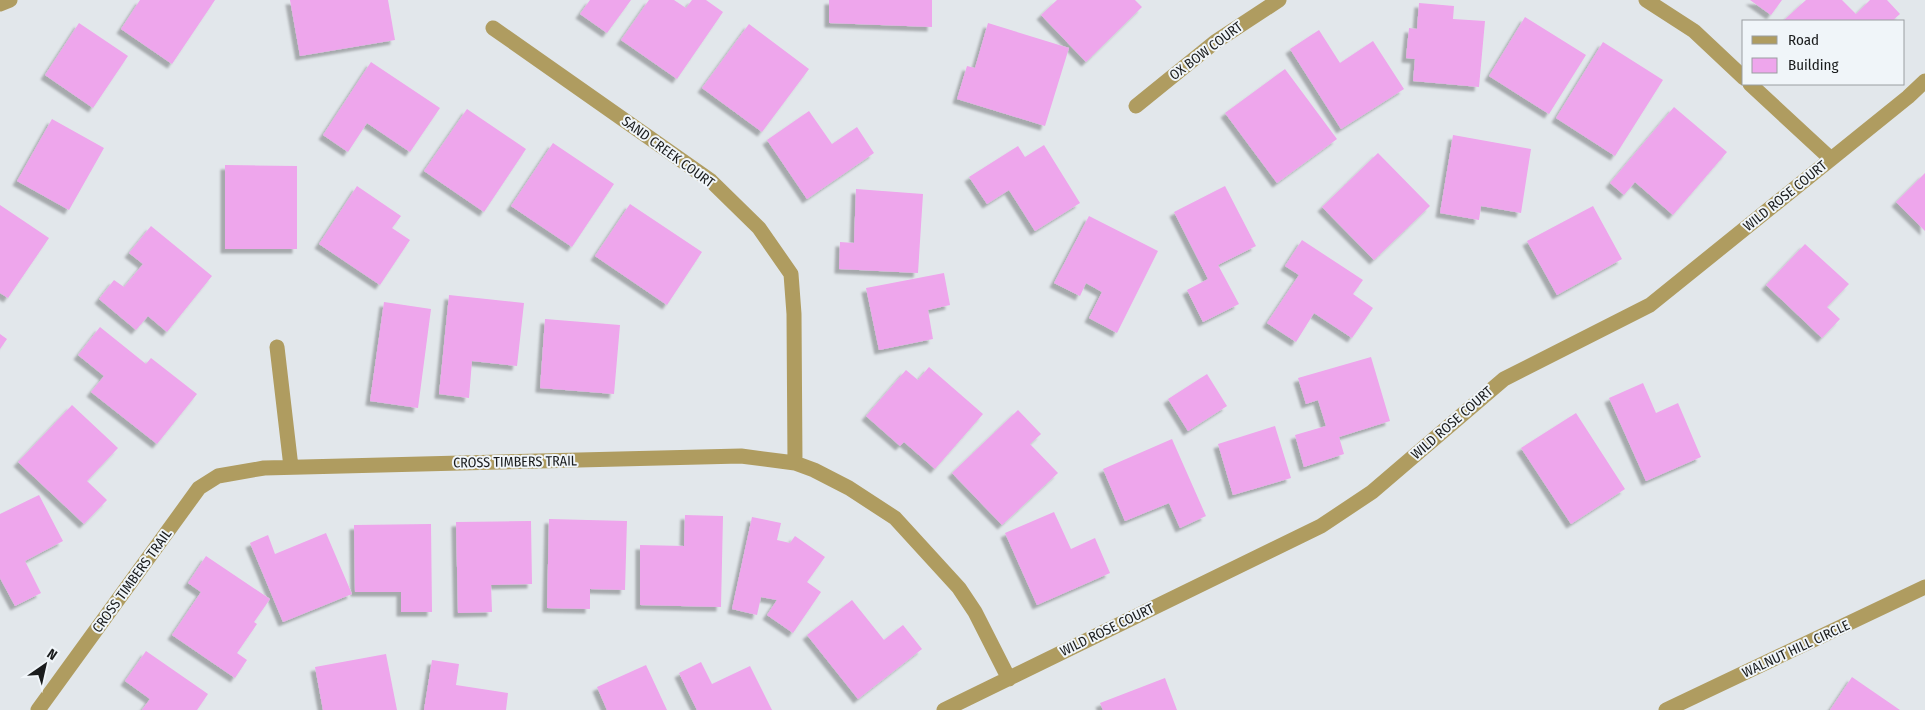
<svg xmlns="http://www.w3.org/2000/svg" width="1925" height="710" viewBox="0 0 1925 710" font-family="'Fira Sans Condensed',sans-serif">
<style>
.building{fill:#eea6ec;filter:url(#shadow)}
.lines{fill:none;stroke-linecap:round;stroke-linejoin:round}
.minor{stroke:#af9c60;stroke-width:15}
.labels{text-anchor:middle;dominant-baseline:central;stroke-width:4;stroke-linejoin:round;paint-order:stroke}
.street-label{font-size:14px;fill:#1a1c1d;stroke:#f0f5f9}
</style>
<defs>
<filter id="shadow"><feDropShadow dx="-4.5" dy="4.5" stdDeviation="1" flood-color="#0004"/></filter>
</defs>
<rect width="100%" height="100%" fill="#e2e7eb"/>
<path class="building" d="M 140,0 L 215,0 L 172,64 L 121,29 Z
M 290,0 L 388,0 L 395,40 L 300,56 Z
M 590,0 L 631,0 L 607,33 L 580,14 Z
M 649,0 L 674,0 L 686,8 L 692,0 L 706,0 L 723,12 L 677,79 L 621,40 Z
M 829,0 L 932,0 L 932,27 L 829,23 Z
M 1057,0 L 1135,0 L 1142,7 L 1086,62 L 1041,15 Z
M 1750,0 L 1782,0 L 1771,15 Z
M 1806,0 L 1842,0 L 1856,14 L 1870,0 L 1887,0 L 1900,14 L 1892,21 L 1783,21 Z
M 1419,3 L 1454,6 L 1453,19 L 1485,21 L 1479,87 L 1413,81 L 1415,59 L 1406,58 L 1409,28 L 1417,29 Z
M 1525,17 L 1586,55 L 1549,114 L 1489,76 Z
M 79,23 L 128,56 L 93,108 L 45,75 Z
M 988,23 L 1069,48 L 1045,126 L 957,99 L 967,66 L 975,68 Z
M 749,24 L 809,69 L 762,132 L 702,88 Z
M 1319,30 L 1340,63 L 1373,41 L 1404,89 L 1341,129 L 1290,49 Z
M 1603,42 L 1663,80 L 1615,156 L 1556,118 Z
M 371,62 L 440,108 L 410,152 L 367,123 L 348,152 L 323,135 Z
M 1285,69 L 1337,139 L 1277,183 L 1225,113 Z
M 1674,107 L 1727,152 L 1673,215 L 1635,182 L 1624,195 L 1610,183 Z
M 467,109 L 526,149 L 484,212 L 424,171 Z
M 809,111 L 832,144 L 857,127 L 874,153 L 807,199 L 767,140 Z
M 52,119 L 104,148 L 69,210 L 17,181 Z
M 1453,135 L 1531,149 L 1521,213 L 1481,206 L 1479,220 L 1440,213 Z
M 553,143 L 614,184 L 572,247 L 511,206 Z
M 1044,145 L 1080,203 L 1035,231 L 1009,190 L 987,204 L 969,177 L 1018,146 L 1025,157 Z
M 1378,153 L 1430,206 L 1374,260 L 1322,207 Z
M 225,165 L 297,166 L 297,249 L 225,249 Z
M 1925,173 L 1925,231 L 1896,202 Z
M 357,186 L 401,216 L 392,228 L 410,240 L 380,285 L 319,244 Z
M 1225,186 L 1256,246 L 1218,265 L 1239,304 L 1203,322 L 1187,290 L 1208,279 L 1174,212 Z
M 856,189 L 923,194 L 918,273 L 839,269 L 840,242 L 854,243 Z
M 630,204 L 702,252 L 667,305 L 595,256 Z
M 0,205 L 49,238 L 8,298 L 0,293 Z
M 1593,206 L 1622,259 L 1557,295 L 1527,241 Z
M 1089,216 L 1158,251 L 1117,333 L 1089,318 L 1102,292 L 1086,283 L 1080,296 L 1054,283 Z
M 151,226 L 212,276 L 167,332 L 148,316 L 136,330 L 99,299 L 114,280 L 124,287 L 143,264 L 129,253 Z
M 1302,240 L 1363,280 L 1353,294 L 1373,308 L 1352,338 L 1314,313 L 1296,342 L 1267,323 L 1299,275 L 1285,266 Z
M 1805,244 L 1849,284 L 1827,307 L 1840,319 L 1822,338 L 1766,285 Z
M 944,273 L 950,305 L 928,310 L 933,339 L 879,350 L 866,288 Z
M 449,295 L 524,303 L 517,366 L 472,361 L 469,398 L 439,394 Z
M 384,302 L 431,309 L 418,408 L 370,401 Z
M 545,319 L 620,325 L 614,394 L 540,388 Z
M 100,327 L 146,364 L 151,358 L 197,394 L 157,444 L 91,392 L 104,376 L 78,355 Z
M 0,334 L 7,339 L 0,349 Z
M 1371,357 L 1390,421 L 1339,437 L 1344,454 L 1304,467 L 1295,435 L 1326,426 L 1318,400 L 1306,404 L 1298,378 Z
M 929,367 L 983,414 L 935,469 L 904,442 L 900,446 L 866,416 L 906,370 L 918,380 Z
M 1207,374 L 1227,406 L 1188,431 L 1168,399 Z
M 1643,383 L 1656,413 L 1678,403 L 1701,457 L 1646,481 L 1609,398 Z
M 72,405 L 118,448 L 87,481 L 107,500 L 84,524 L 18,462 Z
M 1018,410 L 1041,434 L 1030,444 L 1058,473 L 1002,525 L 952,473 Z
M 1576,413 L 1625,489 L 1571,524 L 1521,448 Z
M 1275,426 L 1291,478 L 1233,495 L 1218,444 Z
M 1172,439 L 1206,516 L 1180,528 L 1169,503 L 1125,521 L 1103,469 Z
M 39,495 L 63,541 L 25,561 L 41,593 L 15,606 L 0,578 L 0,514 Z
M 1054,512 L 1071,549 L 1095,538 L 1110,573 L 1037,605 L 1005,533 Z
M 685,515 L 723,516 L 721,607 L 640,605 L 640,545 L 684,546 Z
M 752,517 L 781,523 L 777,540 L 790,543 L 795,536 L 825,557 L 807,582 L 821,592 L 793,633 L 767,615 L 777,600 L 761,597 L 757,615 L 732,609 Z
M 549,519 L 627,521 L 625,590 L 590,589 L 590,609 L 547,608 Z
M 531,521 L 532,584 L 491,585 L 492,612 L 458,613 L 456,522 Z
M 431,524 L 432,612 L 401,612 L 401,592 L 355,592 L 354,525 Z
M 326,533 L 352,594 L 283,622 L 250,543 L 268,535 L 275,554 Z
M 206,556 L 270,599 L 254,622 L 257,624 L 237,653 L 247,660 L 235,678 L 172,635 L 201,592 L 188,583 Z
M 852,600 L 884,640 L 903,625 L 922,649 L 858,699 L 807,635 Z
M 146,651 L 208,694 L 197,710 L 142,710 L 150,699 L 125,681 Z
M 386,654 L 397,710 L 323,710 L 315,667 Z
M 432,660 L 459,664 L 456,685 L 508,693 L 506,710 L 424,710 Z
M 701,662 L 712,684 L 750,666 L 772,710 L 697,710 L 679,673 Z
M 646,665 L 667,710 L 607,710 L 597,687 Z
M 1852,677 L 1900,710 L 1830,710 Z
M 1165,678 L 1177,710 L 1103,710 L 1100,703 Z"/>
<g class="lines">
<path class="minor" d="M 1646,0 L 1694,31 L 1744,78
M 0,4 L 10,0
M 493,28 L 711,181 L 759,228 L 791,274 L 794,314 L 795,463
M 1750,84 L 1831,159
M 1136,106 L 1215,42 L 1279,0
M 277,347 L 291,467
M 38,710 L 199,488 L 218,476 L 264,468 L 741,456 L 795,463 L 814,470 L 849,488 L 895,518 L 959,588 L 975,612 L 1009,679
M 944,710 L 1321,526 L 1372,492 L 1504,379 L 1650,305 L 1908,97 L 1925,81
M 1666,710 L 1925,587"/>
</g>
<g class="labels">
<g class="street-label">
<text transform="translate(1206 51) rotate(-37)">OX BOW COURT</text>
<text transform="translate(668 152) rotate(36)">SAND CREEK COURT</text>
<text transform="translate(1785 196) rotate(-39)">WILD ROSE COURT</text>
<text transform="translate(1452 423) rotate(-41)">WILD ROSE COURT</text>
<text transform="translate(515 462) rotate(-1)">CROSS TIMBERS TRAIL</text>
<text transform="translate(132 581) rotate(-54)">CROSS TIMBERS TRAIL</text>
<text transform="translate(1107 630) rotate(-26)">WILD ROSE COURT</text>
<text transform="translate(1796 649) rotate(-25)">WALNUT HILL CIRCLE</text>
</g>
</g>
<rect x="1742" y="20" width="162" height="65" fill="#f0f5f9" stroke="#9a9ea1"/>
<rect x="1752" y="36" width="25" height="8" fill="#af9c60" stroke="#9a9ea1"/>
<text x="1788" y="45" font-size="15" fill="#1a1c1d">Road</text>
<rect x="1752" y="58" width="25" height="15" fill="#eea6ec" stroke="#9a9ea1"/>
<text x="1788" y="70" font-size="15" fill="#1a1c1d">Building</text>
<g transform="translate(45 665) rotate(34)" stroke="#f0f5f9" stroke-width="4" paint-order="stroke">
<path d="M0-4L9 19L0 12L-9 19Z" fill="#1a1c1d"/>
<text y="-8" font-size="14" font-weight="bold" text-anchor="middle" fill="#1a1c1d">N</text>
</g>
</svg>
